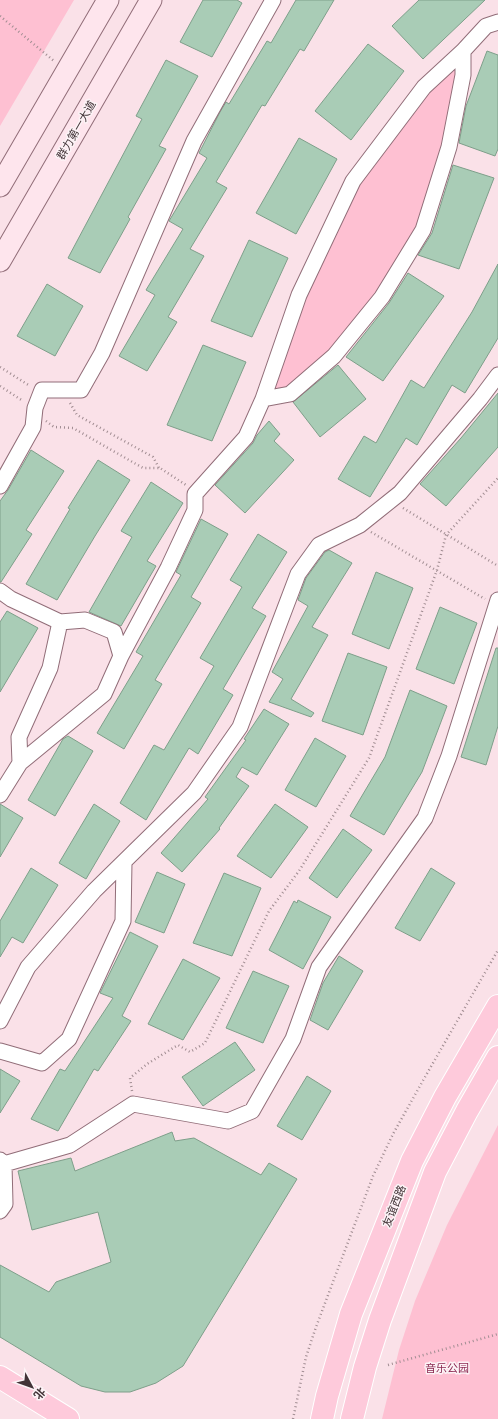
<svg xmlns="http://www.w3.org/2000/svg" width="498" height="1419" viewBox="0 0 498 1419" font-family="'Public Sans','Noto Sans SC',sans-serif">
<style>
.green{fill:#fec0d2}
.building{fill:#a9ccb6;stroke:#7e9f8a}
.lines{fill:none;stroke-linecap:round;stroke-linejoin:round}
.minor-casing{stroke:#916d78;stroke-width:17}
.secondary-casing{stroke:#916d78;stroke-width:23}
.primary-casing{stroke:#fff;stroke-width:24}
.path{stroke:#a18d92;stroke-width:2.5;stroke-dasharray:1 3;stroke-linecap:butt}
.minor{stroke:#fff;stroke-width:15}
.secondary{stroke:#fee5ed;stroke-width:21}
.primary{stroke:#fecadb;stroke-width:22}
.labels{text-anchor:middle;dominant-baseline:central;stroke-width:3;stroke-linejoin:round;paint-order:stroke}
.street-label{font-size:11px;fill:#423337;stroke:#fcf3f6}
.park-label{font-size:11px;fill:#8c2952;stroke:#fcf3f6}
</style>
<rect width="100%" height="100%" fill="#fae1e8"/>
<path class="green" d="M 0,0 L 74,0 L 0,126 Z
M 463,51 L 423,230 L 382,297 L 290,394 L 263,399 L 353,181 Z
M 498,1125 L 498,1419 L 382,1419 L 399,1350 L 415,1301 L 447,1225 Z"/>
<path class="building" d="M 203,0 L 237,0 L 242,3 L 212,57 L 180,42 Z
M 296,0 L 334,0 L 304,51 L 300,49 L 265,106 L 262,105 L 216,182 L 227,188 L 190,249 L 204,256 L 168,317 L 177,322 L 147,371 L 119,356 L 155,295 L 146,290 L 183,229 L 169,221 L 207,158 L 199,153 L 220,112 L 226,102 L 229,104 L 267,41 L 271,43 Z
M 419,0 L 485,0 L 423,59 L 392,26 Z
M 368,44 L 404,71 L 351,140 L 315,111 Z
M 487,51 L 498,55 L 498,149 L 495,156 L 459,143 L 466,106 Z
M 166,60 L 198,76 L 159,146 L 166,149 L 128,217 L 130,219 L 100,273 L 68,258 L 142,119 L 136,116 Z
M 299,138 L 337,159 L 296,234 L 256,213 Z
M 453,165 L 494,178 L 459,269 L 418,255 L 432,233 Z
M 249,240 L 288,258 L 252,337 L 211,321 Z
M 498,264 L 498,338 L 465,393 L 452,385 L 417,445 L 406,438 L 370,497 L 338,479 L 364,436 L 376,443 L 411,380 L 424,388 L 472,312 Z
M 408,273 L 444,296 L 383,381 L 346,357 L 389,303 Z
M 47,284 L 83,306 L 55,356 L 17,336 Z
M 203,345 L 246,362 L 212,441 L 167,425 Z
M 338,365 L 366,399 L 320,437 L 293,402 Z
M 498,393 L 498,447 L 446,506 L 420,484 L 461,438 Z
M 269,421 L 280,434 L 274,441 L 294,460 L 245,513 L 215,485 L 253,443 L 257,435 Z
M 31,450 L 64,471 L 26,530 L 32,534 L 1,582 L 0,582 L 0,501 L 8,490 Z
M 98,460 L 130,480 L 95,536 L 57,600 L 26,584 L 70,509 L 68,508 Z
M 151,482 L 183,503 L 147,561 L 156,566 L 121,626 L 89,612 L 132,537 L 121,531 Z
M 201,519 L 228,534 L 191,597 L 201,603 L 155,680 L 162,684 L 124,749 L 97,733 L 143,656 L 136,652 L 181,575 L 176,572 Z
M 258,534 L 287,552 L 252,608 L 266,616 L 223,689 L 233,695 L 198,754 L 189,748 L 146,820 L 120,803 L 154,745 L 164,750 L 214,666 L 200,658 L 242,587 L 230,580 Z
M 329,550 L 352,563 L 312,627 L 328,635 L 291,699 L 314,713 L 311,717 L 269,702 L 283,679 L 272,672 L 308,606 L 298,600 L 306,578 L 325,552 Z
M 376,572 L 413,588 L 389,649 L 352,634 Z
M 440,607 L 477,623 L 454,684 L 416,669 Z
M 7,611 L 38,628 L 0,692 L 0,622 Z
M 496,648 L 498,648 L 498,726 L 486,765 L 461,757 Z
M 348,653 L 387,667 L 363,735 L 322,721 Z
M 410,690 L 447,706 L 422,772 L 384,835 L 350,816 L 385,757 Z
M 264,709 L 289,724 L 257,775 L 242,767 L 236,777 L 249,786 L 219,828 L 220,829 L 182,872 L 161,853 L 208,799 L 205,797 L 246,740 L 244,739 Z
M 68,736 L 93,751 L 55,816 L 28,800 L 63,739 Z
M 315,738 L 346,756 L 316,807 L 285,790 Z
M 0,804 L 23,818 L 0,857 Z
M 94,804 L 120,821 L 86,879 L 59,863 Z
M 275,804 L 308,827 L 271,878 L 237,856 Z
M 343,829 L 372,850 L 337,898 L 309,878 Z
M 31,868 L 58,885 L 23,943 L 12,937 L 0,957 L 0,921 Z
M 431,868 L 455,883 L 420,941 L 395,928 Z
M 157,872 L 185,884 L 164,933 L 135,922 Z
M 224,873 L 261,888 L 232,956 L 193,943 Z
M 298,900 L 331,917 L 303,969 L 269,950 L 294,901 L 297,903 Z
M 130,932 L 158,946 L 122,1016 L 131,1021 L 98,1071 L 94,1069 L 58,1131 L 31,1119 L 60,1069 L 65,1071 L 113,998 L 100,993 Z
M 339,956 L 363,971 L 328,1030 L 310,1020 L 323,983 Z
M 183,959 L 220,978 L 183,1040 L 148,1024 Z
M 253,971 L 289,986 L 263,1043 L 226,1028 Z
M 235,1042 L 255,1070 L 203,1106 L 182,1077 Z
M 0,1069 L 20,1081 L 0,1113 Z
M 307,1076 L 331,1091 L 302,1140 L 277,1126 Z
M 172,1132 L 175,1141 L 194,1138 L 261,1175 L 269,1163 L 297,1179 L 183,1366 L 156,1383 L 130,1392 L 105,1392 L 81,1386 L 0,1337 L 0,1265 L 49,1292 L 56,1282 L 111,1262 L 98,1212 L 32,1230 L 18,1171 L 71,1158 L 75,1171 Z"/>
<g class="lines">
<g class="minor-casing">
<path id="minor" d="M 263,399 L 299,295 L 353,181 L 424,87 L 463,51
M 0,486 L 33,427 L 35,408 L 42,390 L 81,390 L 102,353 L 194,141 L 273,0
M 0,591 L 11,599 L 60,622 L 85,620 L 114,632 L 121,656 L 104,694 L 20,763 L 0,795
M 121,656 L 168,568 L 195,510 L 195,494 L 246,437 L 263,399 L 290,394 L 334,356 L 382,297 L 423,230 L 449,147 L 463,75 L 463,51 L 486,26 L 498,22
M 20,763 L 19,737 L 50,668 L 60,622
M 0,1021 L 28,967 L 94,891 L 194,793 L 240,727 L 298,574 L 319,545 L 360,525 L 400,493 L 480,399 L 498,375
M 0,1051 L 42,1063 L 69,1039 L 123,921 L 124,862
M 0,1160 L 4,1164 L 5,1204 L 0,1211
M 4,1164 L 70,1145 L 133,1104 L 228,1121 L 252,1111 L 293,1039 L 319,967 L 425,818 L 449,756 L 498,600"/>
</g>
<g class="secondary-casing">
<path id="secondary" d="M 0,186 L 108,0
M 0,261 L 151,0"/>
</g>
<g class="primary-casing">
<path id="primary" d="M 0,1377 L 68,1419
M 322,1419 L 327,1396 L 351,1314 L 412,1161 L 445,1097 L 498,1006
M 352,1419 L 365,1367 L 380,1320 L 435,1172 L 467,1111 L 498,1057"/>
</g>
<path class="path" d="M 0,16 L 54,61
M 0,367 L 30,386
M 0,386 L 23,401
M 70,403 L 77,415 L 153,457 L 159,468
M 46,421 L 54,427 L 73,428 L 143,468 L 160,468 L 186,485
M 403,508 L 498,566
M 371,532 L 485,599
M 132,1091 L 130,1078 L 147,1064 L 178,1045 L 190,1052 L 205,1043 L 269,911 L 299,871 L 369,758 L 437,570 L 446,535 L 498,478
M 388,1365 L 498,1334
M 293,1419 L 306,1357 L 316,1327 L 373,1176 L 393,1134 L 425,1077 L 498,950"/>
<use href="#minor" class="minor"/>
<use href="#secondary" class="secondary"/>
<use href="#primary" class="primary"/>
</g>
<g class="labels">
<g class="street-label">
<text transform="translate(76 130) rotate(-60)">群力第一大道</text>
<text transform="translate(394 1206) rotate(-68)">友谊西路</text>
</g>
<g class="park-label">
<text x="447" y="1368">音乐公园</text>
</g>
</g>
<g transform="translate(32 1387) rotate(131)" stroke="#fcf3f6" stroke-width="3" paint-order="stroke">
<path d="M0-3L7 15L0 10L-7 15Z" fill="#423337"/>
<text y="-6" font-size="11" font-weight="bold" text-anchor="middle" fill="#423337">北</text>
</g>
</svg>
